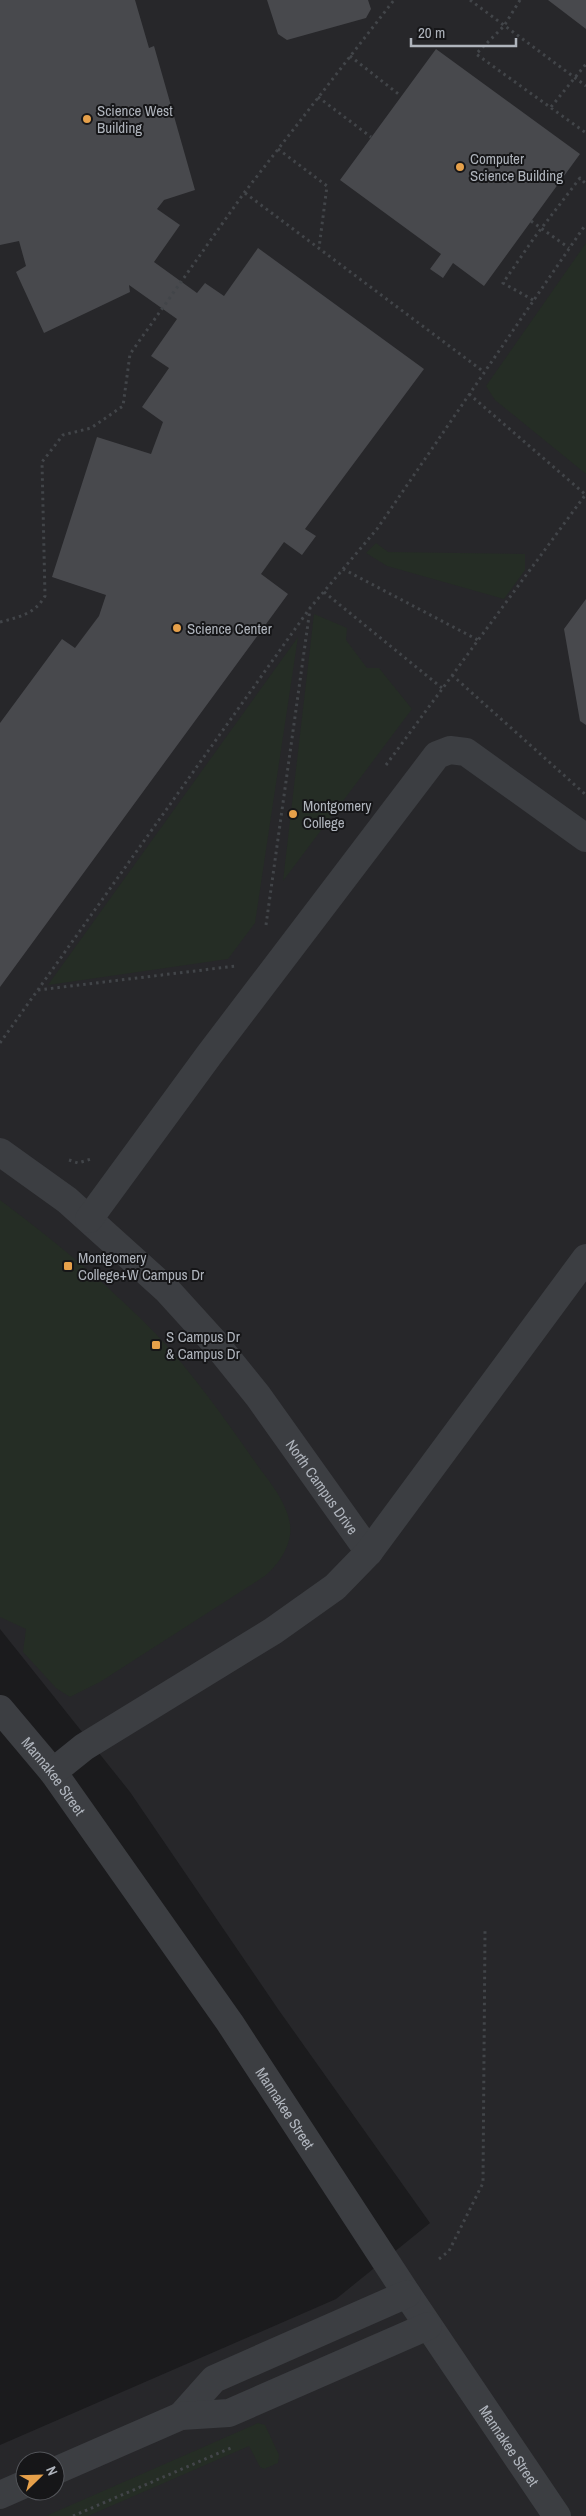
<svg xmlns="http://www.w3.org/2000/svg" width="586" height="2516" viewBox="0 0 586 2516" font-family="'Archivo Narrow',sans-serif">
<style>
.built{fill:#27272a;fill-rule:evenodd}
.green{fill:#252d25}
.building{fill:#48494d}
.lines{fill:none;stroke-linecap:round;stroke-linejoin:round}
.path{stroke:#424549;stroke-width:3;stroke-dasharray:2.5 4;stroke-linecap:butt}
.minor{stroke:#3c3e42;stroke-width:28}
.poi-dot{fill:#e6a04a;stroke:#161618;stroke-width:2}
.labels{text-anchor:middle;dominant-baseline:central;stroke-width:4;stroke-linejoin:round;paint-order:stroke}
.poi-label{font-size:15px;fill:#afb4bc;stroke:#161618;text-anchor:start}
.street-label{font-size:15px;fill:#afb4bc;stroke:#161618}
</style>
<rect width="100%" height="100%" fill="#1b1b1d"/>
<path class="built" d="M 0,0 L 586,0 L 586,2516 L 0,2516 L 0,2445 L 336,2299 L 430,2223 L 278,2009 L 130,1792 L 0,1629 ZM 25,2461 L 55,2461 L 55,2491 L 25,2491 Z"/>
<path class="green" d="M 586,243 L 586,474 L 495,400 L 486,386 Z
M 376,543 L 388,552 L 525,554 L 525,570 L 504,599 L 387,566 L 366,553 Z
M 314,614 L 347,628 L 346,640 L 367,668 L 379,668 L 412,709 L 283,881 Z
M 298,637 L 255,923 L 228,959 L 48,985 Z
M 0,1200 C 54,1240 108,1285 155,1333 C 191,1371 223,1416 253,1459 C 266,1478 286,1499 290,1524 C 293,1544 279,1564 265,1576 L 100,1682 L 70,1697 L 56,1688 L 23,1652 L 26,1629 L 0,1617 Z
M 258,2423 L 265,2425 L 279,2455 L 278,2463 L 264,2469 L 260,2467 L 249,2446 L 88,2516 L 46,2516 Z"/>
<path class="building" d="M 0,0 L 135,0 L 149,48 L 154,46 L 195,190 L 164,200 L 157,209 L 180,225 L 154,262 L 197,293 L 205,283 L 224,296 L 258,248 L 424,369 L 305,529 L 316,536 L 302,555 L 284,542 L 261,574 L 288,594 L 0,987 L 0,723 L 62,639 L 75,648 L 99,616 L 106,595 L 52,577 L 97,437 L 151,454 L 163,422 L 142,407 L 169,368 L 151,356 L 177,319 L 129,285 L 130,292 L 44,333 L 16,272 L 26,266 L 19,241 L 0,245 Z
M 267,0 L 368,0 L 371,9 L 366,18 L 287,40 L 278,34 Z
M 548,0 L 586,0 L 586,29 Z
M 436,49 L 580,154 L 484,286 L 453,263 L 443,278 L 430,269 L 441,254 L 340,180 Z
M 586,599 L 586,725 L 580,721 L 564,629 Z"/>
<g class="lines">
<path class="path" d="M 470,0 L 586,86
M 520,0 L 504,26 L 476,54 L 586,133
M 350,56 L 401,96
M 318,97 L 371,137
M 551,107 L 586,64
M 278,149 L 327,186 L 319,248
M 245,193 L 484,372
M 531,221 L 569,248
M 533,300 L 503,283 L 534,238 L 580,178 L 586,184
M 469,394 L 586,495
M 343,569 L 478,640
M 324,592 L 442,688
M 0,622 C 19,617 35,614 45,596 L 42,462 L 63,435 L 91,428 L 123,406 L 130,354 L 244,193 L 394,0
M 452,675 L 586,795
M 386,765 L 586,494
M 266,925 L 310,609
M 38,990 L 236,966
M 0,1043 L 310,608 L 377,529 L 586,224
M 69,1160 L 78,1163 L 91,1159
M 439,2259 L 449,2251 L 483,2183 L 485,1931
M 73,2516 L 233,2447"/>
<g class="minor">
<path id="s1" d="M 0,1152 L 67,1200 L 167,1290 L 216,1344 L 258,1396 L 369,1552"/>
<path d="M 89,1219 L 209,1055 L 437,755 L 450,750 L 466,752 L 586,838"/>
<path id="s2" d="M 0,1709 L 53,1772 L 230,2023 L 407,2294 L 557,2516"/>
<path d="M 53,1772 L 84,1747 L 273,1631 L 335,1587 L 369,1552 L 586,1258"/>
<path d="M 181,2416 L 214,2379 L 407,2294"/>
<path d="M 55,2471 L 181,2416 L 229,2413 L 428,2326"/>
<path d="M 0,2495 L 25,2484"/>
</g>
</g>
<g class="poi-dot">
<circle cx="87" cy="119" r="5"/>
<circle cx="460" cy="167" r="5"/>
<circle cx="177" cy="628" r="5"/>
<circle cx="293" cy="814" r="5"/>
<rect x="63" y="1261" width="10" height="10" rx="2.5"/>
<rect x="151" y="1340" width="10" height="10" rx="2.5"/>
</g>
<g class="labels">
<g class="poi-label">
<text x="97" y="110">Science West<tspan x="97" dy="17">Building</tspan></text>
<text x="470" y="158">Computer<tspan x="470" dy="17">Science Building</tspan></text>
<text x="187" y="628">Science Center</text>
<text x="303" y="805">Montgomery<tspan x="303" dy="17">College</tspan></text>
<text x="78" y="1257">Montgomery<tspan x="78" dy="17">College+W Campus Dr</tspan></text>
<text x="166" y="1336">S Campus Dr<tspan x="166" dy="17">&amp; Campus Dr</tspan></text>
</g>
<g class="street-label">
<text stroke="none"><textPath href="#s1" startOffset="468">North Campus Drive</textPath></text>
<text stroke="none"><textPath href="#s2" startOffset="86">Mannakee Street</textPath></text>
<text stroke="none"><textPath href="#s2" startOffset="491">Mannakee Street</textPath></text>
<text stroke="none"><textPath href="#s2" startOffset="896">Mannakee Street</textPath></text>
</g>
</g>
<g transform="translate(40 2476) rotate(67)"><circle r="24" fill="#161618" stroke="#53555a"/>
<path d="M0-4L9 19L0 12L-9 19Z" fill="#e6a04a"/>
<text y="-8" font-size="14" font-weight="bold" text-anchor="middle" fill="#afb4bc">N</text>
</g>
<path d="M411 38v8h105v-8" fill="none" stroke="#afb4bc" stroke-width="2.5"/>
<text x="418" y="38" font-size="15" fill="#afb4bc" stroke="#161618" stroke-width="4" paint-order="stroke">20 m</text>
</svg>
